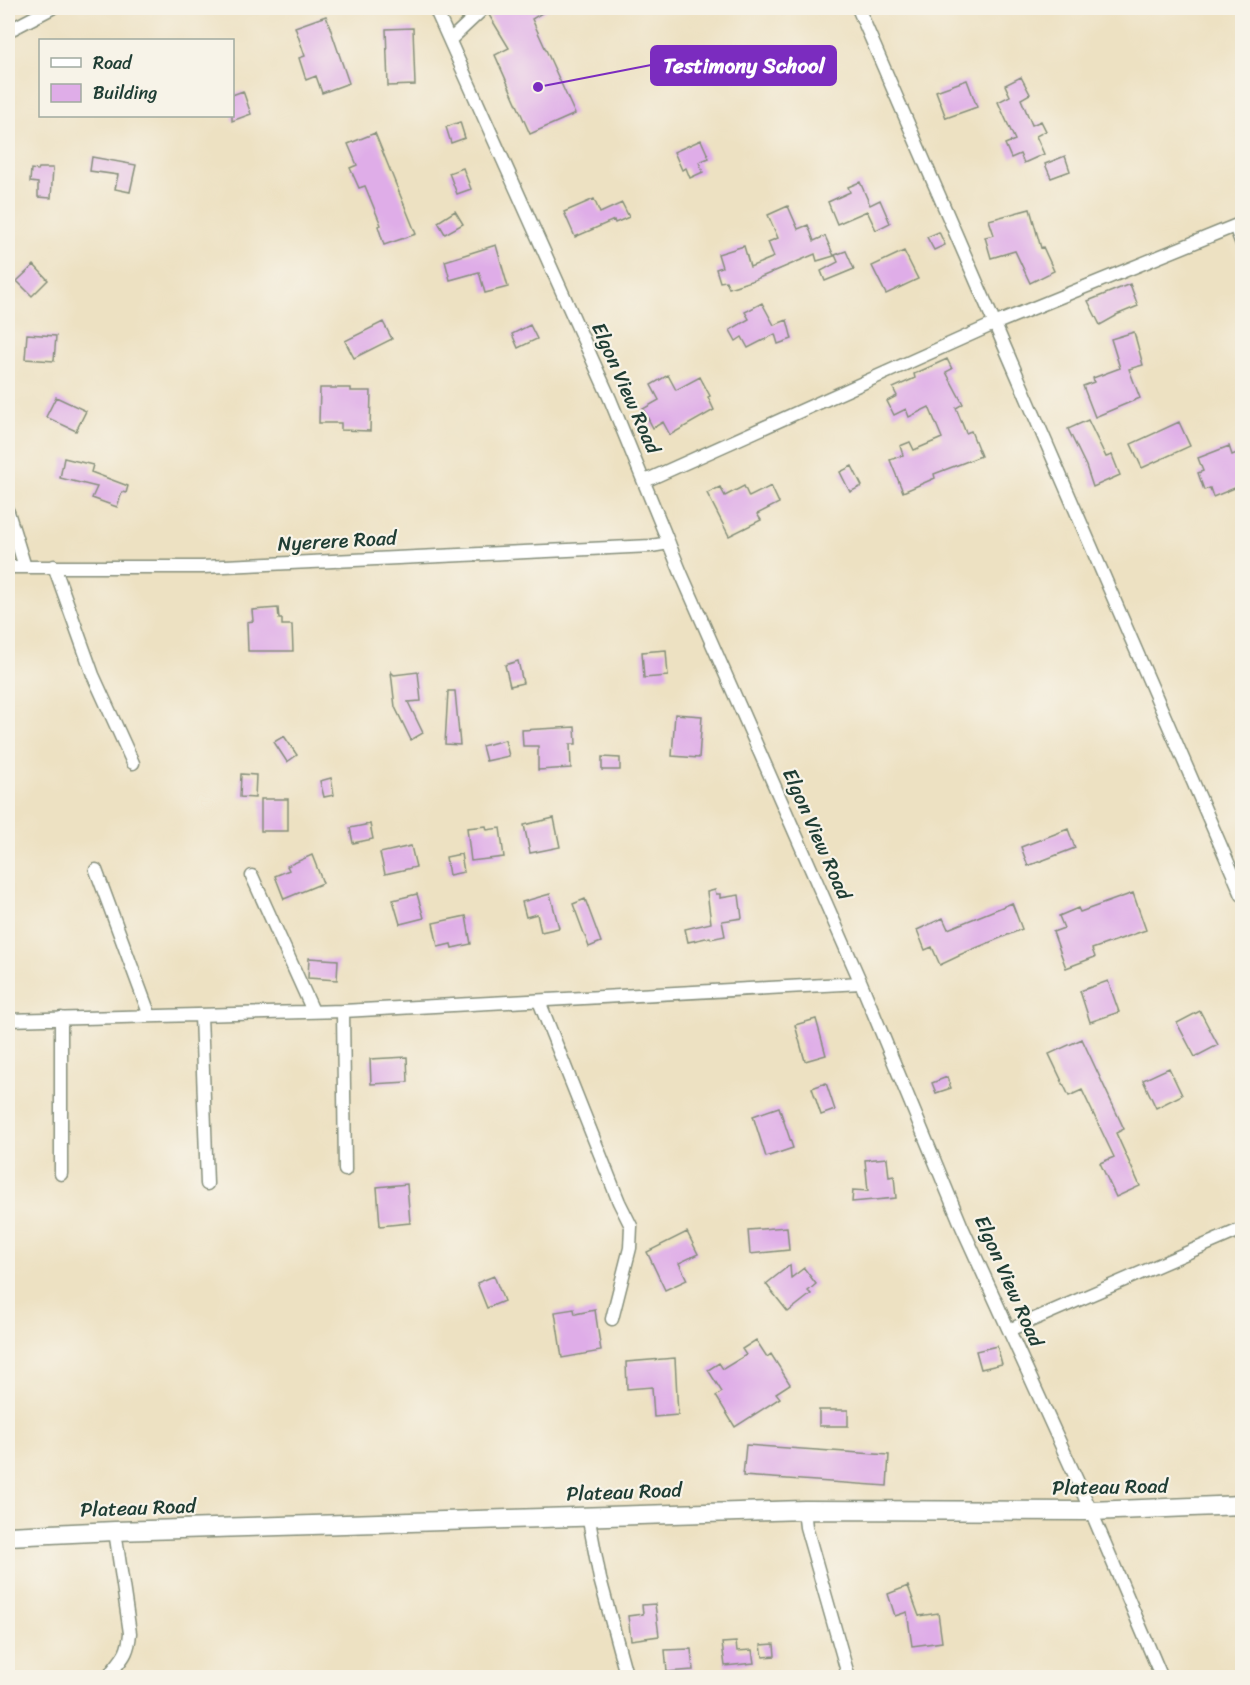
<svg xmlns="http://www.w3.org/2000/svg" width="1250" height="1685" viewBox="0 0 1250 1685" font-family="Sriracha,sans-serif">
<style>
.building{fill:#dfade8}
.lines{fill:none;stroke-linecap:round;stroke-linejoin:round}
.street-casing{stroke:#868f7b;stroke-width:15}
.secondary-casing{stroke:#868f7b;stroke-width:21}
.street{stroke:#fff;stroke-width:12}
.secondary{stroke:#fff;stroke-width:18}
.labels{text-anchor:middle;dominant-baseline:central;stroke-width:4.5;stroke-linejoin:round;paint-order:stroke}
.street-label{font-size:20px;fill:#1f3d34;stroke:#f7f3e8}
.leader{fill:none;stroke:#7b2cbf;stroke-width:2}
.callout-dot{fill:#7b2cbf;stroke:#f7f3e8;stroke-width:2}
.callout{fill:#7b2cbf;stroke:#7b2cbf;stroke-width:2}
.callout-label{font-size:21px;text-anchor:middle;font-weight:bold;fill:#fff}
</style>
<rect width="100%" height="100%" fill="#f7f3e8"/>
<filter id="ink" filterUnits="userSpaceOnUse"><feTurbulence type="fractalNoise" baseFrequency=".0167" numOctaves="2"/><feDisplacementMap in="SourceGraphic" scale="12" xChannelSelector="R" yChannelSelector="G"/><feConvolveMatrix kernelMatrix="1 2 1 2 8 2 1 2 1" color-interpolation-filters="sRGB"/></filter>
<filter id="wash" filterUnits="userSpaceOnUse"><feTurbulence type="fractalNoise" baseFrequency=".008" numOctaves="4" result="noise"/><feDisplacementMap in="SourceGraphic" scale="24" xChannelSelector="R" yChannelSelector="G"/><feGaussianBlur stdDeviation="1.35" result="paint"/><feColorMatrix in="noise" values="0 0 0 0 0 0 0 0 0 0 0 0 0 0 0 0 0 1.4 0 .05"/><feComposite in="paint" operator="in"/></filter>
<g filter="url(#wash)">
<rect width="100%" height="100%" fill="#ede1c2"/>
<g id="blocks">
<path class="building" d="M 501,8 L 550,8 L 532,19 L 575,114 L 530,134 L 495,55 L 509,48 L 489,15 Z
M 326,16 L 349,83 L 322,93 L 316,76 L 306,80 L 299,58 L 305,56 L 295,27 Z
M 413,28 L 415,85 L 388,86 L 386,29 Z
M 1021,77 L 1030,94 L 1021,99 L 1032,125 L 1041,121 L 1046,131 L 1036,136 L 1044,154 L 1024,163 L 1020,154 L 1011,158 L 1005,144 L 1015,140 L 998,102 L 1010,96 L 1005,85 Z
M 967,80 L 977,107 L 946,118 L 936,91 Z
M 243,91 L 251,114 L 232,121 L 232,95 Z
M 460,122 L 465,138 L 451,143 L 446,127 Z
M 375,133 L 416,234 L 384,245 L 378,226 L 381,225 L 365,186 L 359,188 L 350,168 L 357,165 L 348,144 Z
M 701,140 L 709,158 L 699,162 L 703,172 L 690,178 L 686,168 L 682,170 L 674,152 Z
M 1065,156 L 1070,171 L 1051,178 L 1045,164 Z
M 92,157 L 136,165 L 130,192 L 115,189 L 118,175 L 90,171 Z
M 39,168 L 53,168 L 51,198 L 38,197 L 38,183 L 30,182 L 31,169 L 38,170 Z
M 463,168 L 471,189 L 457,194 L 449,173 Z
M 860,182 L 870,205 L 880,200 L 890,223 L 876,230 L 867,211 L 837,224 L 828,202 L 850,192 L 848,187 Z
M 594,199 L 600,213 L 622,203 L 629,217 L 615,223 L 614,220 L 575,237 L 564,212 Z
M 788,206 L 798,229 L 808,225 L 814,241 L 825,236 L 834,256 L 817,261 L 815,254 L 754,280 L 729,288 L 726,281 L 720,282 L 716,269 L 722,267 L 718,254 L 744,246 L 750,267 L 774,257 L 768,242 L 778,238 L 768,215 Z
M 1030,209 L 1041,248 L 1043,247 L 1054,271 L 1030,283 L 1015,251 L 991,258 L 985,237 L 994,235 L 989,220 Z
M 455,211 L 463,224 L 445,234 L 438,222 Z
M 939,232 L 945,245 L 934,250 L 927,237 Z
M 496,245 L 508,287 L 485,293 L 479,272 L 450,280 L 445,261 Z
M 846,251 L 854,269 L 825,281 L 821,271 L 838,262 L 835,255 Z
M 904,251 L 918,279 L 886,294 L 872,266 Z
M 34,265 L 48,280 L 32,296 L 17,281 Z
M 1130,284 L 1138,306 L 1116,315 L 1116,316 L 1100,325 L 1088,301 Z
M 762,303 L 774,325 L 787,320 L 792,339 L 778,344 L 775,334 L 748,348 L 742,337 L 736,341 L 730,330 L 749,319 L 745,312 Z
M 383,322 L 392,339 L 354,358 L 345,341 Z
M 530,325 L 537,339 L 518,348 L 512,334 Z
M 1134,332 L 1143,365 L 1129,369 L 1140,398 L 1095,417 L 1083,386 L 1094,382 L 1093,378 L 1120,368 L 1111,339 Z
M 27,334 L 56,336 L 54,361 L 25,359 Z
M 947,359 L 952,369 L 946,372 L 963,404 L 956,408 L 966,433 L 971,431 L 981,456 L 934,474 L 935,478 L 903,492 L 890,460 L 903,455 L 900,446 L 910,442 L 914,450 L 942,438 L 929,407 L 909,417 L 906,409 L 894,415 L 887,401 L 897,396 L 893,388 L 915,378 L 914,374 Z
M 668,375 L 676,390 L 700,377 L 710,396 L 708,397 L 714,410 L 670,435 L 663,422 L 653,428 L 643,409 L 659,400 L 651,385 Z
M 320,388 L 351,388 L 351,391 L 371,391 L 370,431 L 341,430 L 341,423 L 319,423 Z
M 56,397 L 86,411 L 76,431 L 46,417 Z
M 1088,420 L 1106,457 L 1112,455 L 1120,475 L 1093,487 L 1086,466 L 1068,429 Z
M 1179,422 L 1190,446 L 1142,468 L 1131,444 Z
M 1229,446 L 1232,455 L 1242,451 L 1242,470 L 1239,471 L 1242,485 L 1213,497 L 1210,488 L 1204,490 L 1198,473 L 1203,471 L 1198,458 Z
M 64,458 L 93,465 L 91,472 L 128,486 L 126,493 L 122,492 L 117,507 L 92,498 L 97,487 L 60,478 Z
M 852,466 L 862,486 L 850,492 L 840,472 Z
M 744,486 L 749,497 L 771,486 L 779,503 L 757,514 L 761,520 L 729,536 L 707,493 L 720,487 L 725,496 Z
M 278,608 L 279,619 L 282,619 L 282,625 L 292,625 L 293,651 L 248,651 L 247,622 L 253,621 L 252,610 Z
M 666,650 L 668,676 L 644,678 L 642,652 Z
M 518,661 L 523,683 L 510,686 L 505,665 Z
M 391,672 L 394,675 L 418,672 L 421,701 L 408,702 L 423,733 L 411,740 L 395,707 Z
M 448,691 L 455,691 L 460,745 L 445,744 Z
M 675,714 L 702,716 L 699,758 L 672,756 Z
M 575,727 L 576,744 L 570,744 L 571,768 L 538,770 L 538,746 L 523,746 L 522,730 Z
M 284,736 L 297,755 L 287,762 L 274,742 Z
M 505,740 L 509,756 L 486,761 L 482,746 Z
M 602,757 L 620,758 L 620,770 L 602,770 Z
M 241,774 L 256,775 L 255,798 L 240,797 Z
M 331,778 L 334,795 L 324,797 L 320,781 Z
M 261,799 L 288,799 L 288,831 L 261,831 Z
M 554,818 L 560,847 L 530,853 L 524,825 Z
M 370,824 L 373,839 L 353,843 L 350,828 Z
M 486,826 L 487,830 L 500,828 L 504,857 L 471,861 L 467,828 Z
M 1068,829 L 1075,848 L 1028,866 L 1021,847 Z
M 411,846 L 416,867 L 385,874 L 380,853 Z
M 461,854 L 464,872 L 449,875 L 446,857 Z
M 312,855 L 323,883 L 284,899 L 275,876 L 289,870 L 287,866 Z
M 715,890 L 716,894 L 720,894 L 720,898 L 739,895 L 742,918 L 722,921 L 725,936 L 711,939 L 710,937 L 688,942 L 685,929 L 711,923 L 707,892 Z
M 1133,893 L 1146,930 L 1092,949 L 1095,957 L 1066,968 L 1053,932 L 1064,928 L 1059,916 L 1078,908 L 1080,912 Z
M 417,894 L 424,918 L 400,924 L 393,900 Z
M 550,894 L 559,928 L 541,932 L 537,914 L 526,917 L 522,902 Z
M 585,899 L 601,942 L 589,947 L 573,904 Z
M 1012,903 L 1022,929 L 959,955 L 959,956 L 940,965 L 932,947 L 925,950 L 917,930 L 943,918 L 948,929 Z
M 466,916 L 471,944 L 452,948 L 451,944 L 438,947 L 433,923 Z
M 309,958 L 338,960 L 337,980 L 308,978 Z
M 1108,981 L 1119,1012 L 1090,1022 L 1080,991 Z
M 1200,1011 L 1218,1045 L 1195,1057 L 1177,1023 Z
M 816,1019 L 826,1055 L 805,1061 L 795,1025 Z
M 1082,1039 L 1124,1129 L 1116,1133 L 1140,1186 L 1116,1197 L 1100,1163 L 1114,1157 L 1082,1090 L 1069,1096 L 1049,1054 Z
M 407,1057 L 408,1082 L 371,1084 L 370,1059 Z
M 1169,1068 L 1182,1095 L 1156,1108 L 1143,1080 Z
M 947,1077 L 951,1088 L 936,1093 L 932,1083 Z
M 826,1083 L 835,1110 L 821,1115 L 812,1088 Z
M 779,1107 L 793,1148 L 766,1157 L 753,1116 Z
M 887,1158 L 889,1177 L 894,1176 L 896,1198 L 852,1202 L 853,1190 L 868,1191 L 865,1160 Z
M 407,1184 L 410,1223 L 380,1226 L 377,1187 Z
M 787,1227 L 789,1250 L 750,1254 L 748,1230 Z
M 687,1232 L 698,1254 L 679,1263 L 687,1280 L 665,1290 L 647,1252 Z
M 790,1265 L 791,1278 L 804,1268 L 816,1284 L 808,1291 L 811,1294 L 788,1312 L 766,1284 Z
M 494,1276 L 504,1301 L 487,1308 L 477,1283 Z
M 574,1309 L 575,1314 L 595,1310 L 601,1351 L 562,1358 L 555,1312 Z
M 756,1340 L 767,1357 L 771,1354 L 790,1384 L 776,1393 L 780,1398 L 735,1427 L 716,1396 L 722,1392 L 708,1370 L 719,1363 L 723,1369 L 746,1355 L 742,1349 Z
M 997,1346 L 1002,1364 L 981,1369 L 976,1351 Z
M 675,1358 L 678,1415 L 654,1417 L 652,1387 L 627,1389 L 626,1362 Z
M 819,1410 L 848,1410 L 848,1426 L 819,1426 Z
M 746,1445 L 889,1455 L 887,1486 L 743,1476 Z
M 908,1586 L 919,1616 L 938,1613 L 942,1642 L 912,1646 L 907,1612 L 895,1616 L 888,1594 Z
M 655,1604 L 659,1636 L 631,1640 L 628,1616 L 643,1614 L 642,1605 Z
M 736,1642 L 737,1651 L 752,1650 L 754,1663 L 725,1666 L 722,1643 Z
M 774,1644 L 775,1656 L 763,1657 L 761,1645 Z
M 691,1649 L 693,1670 L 667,1672 L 665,1650 Z"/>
</g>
</g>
<g filter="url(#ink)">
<use href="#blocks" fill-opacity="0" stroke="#868f7b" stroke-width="1.5"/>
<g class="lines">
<g class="street-casing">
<path id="street" d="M 435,8 L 610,399 L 681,573 L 861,983 L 962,1227 L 1091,1511 L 1162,1678
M 858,8 L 1242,895
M 8,31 L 52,8
M 450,40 L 484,8
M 1235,226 L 1242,244
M 645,481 L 994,324 L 1242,223
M 8,512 L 25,567
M 54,566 L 93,675 L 133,763
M 8,567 L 203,567 L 568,550 L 651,546 L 669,543
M 96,870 L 150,1016
M 252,876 L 313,1011
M 539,1001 L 619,1202 L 631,1226 L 630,1248 L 612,1319
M 343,1011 L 345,1170
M 201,1015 L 207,1184
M 61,1018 L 61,1174
M 8,1020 L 343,1011 L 861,983
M 1009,1330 L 1242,1229
M 804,1510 L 806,1527 L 849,1678
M 588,1515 L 600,1579 L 627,1678
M 107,1678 C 120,1659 128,1658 130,1633 L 115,1531"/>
</g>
<g class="secondary-casing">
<path id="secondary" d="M 8,1536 L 115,1531 L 804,1510 L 1091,1511 L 1242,1505"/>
</g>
<use href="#street" class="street"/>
<use href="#secondary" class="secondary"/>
</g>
</g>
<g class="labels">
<g class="street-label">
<text transform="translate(626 388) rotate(66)">Elgon View Road</text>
<text transform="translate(337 541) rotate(-3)">Nyerere Road</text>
<text transform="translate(817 834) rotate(66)">Elgon View Road</text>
<text transform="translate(1009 1281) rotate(66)">Elgon View Road</text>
<text transform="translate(1110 1487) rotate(-1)">Plateau Road</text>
<text transform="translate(624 1492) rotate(-2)">Plateau Road</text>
<text transform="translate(138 1508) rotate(-2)">Plateau Road</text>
</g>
</g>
<path class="leader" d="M538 87L651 65"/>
<circle class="callout-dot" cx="538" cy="87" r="6"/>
<rect class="callout" x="651" y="46" width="185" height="39" rx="6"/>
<g class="callout-label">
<text x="744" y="73">Testimony School</text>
</g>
<rect width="1250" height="1685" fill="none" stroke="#f7f3e8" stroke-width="30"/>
<rect x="39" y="39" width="195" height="78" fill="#f7f3e8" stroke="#a1aaa0" stroke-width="1.5"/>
<rect x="51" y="58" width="30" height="9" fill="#ffffff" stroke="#a1aaa0" stroke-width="1.5"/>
<text x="93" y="69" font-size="18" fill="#1f3d34">Road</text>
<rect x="51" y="84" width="30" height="18" fill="#dfade8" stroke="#a1aaa0" stroke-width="1.5"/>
<text x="93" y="99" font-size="18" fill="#1f3d34">Building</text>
</svg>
